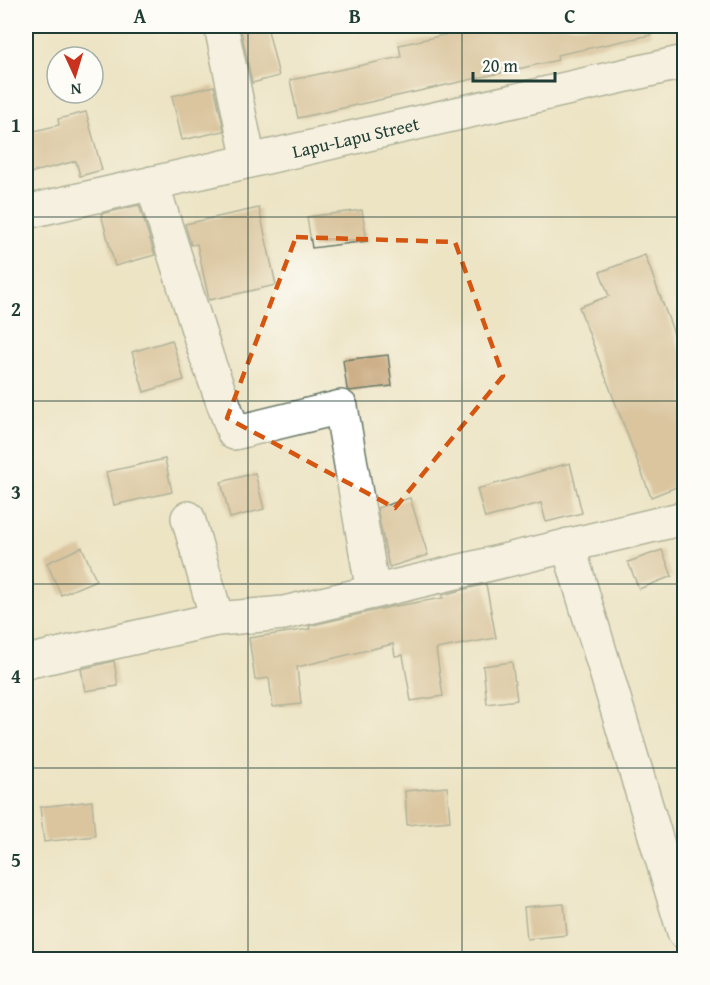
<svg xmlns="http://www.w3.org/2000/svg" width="710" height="985" viewBox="0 0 710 985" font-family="'Gentium Book Plus',serif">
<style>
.building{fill:#c39f70}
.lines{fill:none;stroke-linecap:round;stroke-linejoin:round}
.minor-casing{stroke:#677766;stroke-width:36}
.minor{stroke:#fff;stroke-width:33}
.marked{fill:none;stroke:#d45610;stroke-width:4.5;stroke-dasharray:12 8;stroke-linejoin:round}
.grid{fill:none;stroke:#1f3d34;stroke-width:1.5;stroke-opacity:0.55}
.labels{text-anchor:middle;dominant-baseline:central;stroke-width:5;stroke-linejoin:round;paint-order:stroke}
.street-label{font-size:18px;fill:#1f3d34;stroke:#fdfcf7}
.neatline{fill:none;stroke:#1f3d34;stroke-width:2}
.grid-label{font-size:20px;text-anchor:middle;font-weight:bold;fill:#1f3d34}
</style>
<rect width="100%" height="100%" fill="#fdfcf7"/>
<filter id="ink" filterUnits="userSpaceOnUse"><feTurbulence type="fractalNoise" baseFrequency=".0167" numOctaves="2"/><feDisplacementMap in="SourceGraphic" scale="12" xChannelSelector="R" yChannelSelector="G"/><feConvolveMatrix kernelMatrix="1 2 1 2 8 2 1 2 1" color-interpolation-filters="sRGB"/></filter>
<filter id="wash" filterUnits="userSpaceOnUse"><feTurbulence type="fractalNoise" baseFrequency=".008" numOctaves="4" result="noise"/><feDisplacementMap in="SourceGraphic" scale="24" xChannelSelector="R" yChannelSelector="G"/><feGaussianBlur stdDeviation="1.35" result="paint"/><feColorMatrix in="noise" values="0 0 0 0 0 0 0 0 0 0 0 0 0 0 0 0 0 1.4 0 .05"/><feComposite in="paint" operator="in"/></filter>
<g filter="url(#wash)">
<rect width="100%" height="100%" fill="#ede4c4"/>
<g id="blocks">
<path class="building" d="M 240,26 L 267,26 L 279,76 L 252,83 Z
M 484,26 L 650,26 L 651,35 L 557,55 L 558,60 L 298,118 L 290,80 L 401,57 L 399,45 Z
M 214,86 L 224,131 L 182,140 L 172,96 Z
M 86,112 L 102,170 L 80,176 L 76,161 L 26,174 L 26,133 L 59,125 L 58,119 Z
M 139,205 L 155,255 L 115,266 L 101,214 Z
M 259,208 L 276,285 L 209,300 L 197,244 L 191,245 L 185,224 Z
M 362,210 L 367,241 L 312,248 L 307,217 Z
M 645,255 L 684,361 L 684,484 L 651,497 L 579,307 L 609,296 L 600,272 Z
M 172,340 L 184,380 L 144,392 L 132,352 Z
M 388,355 L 392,386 L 349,391 L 347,389 L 343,360 Z
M 165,459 L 172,492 L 114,505 L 106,472 Z
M 570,463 L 582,513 L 546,522 L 541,503 L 485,518 L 477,489 Z
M 255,473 L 264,509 L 230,518 L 221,482 Z
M 410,498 L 428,555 L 389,567 L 377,508 Z
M 82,547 L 96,580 L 61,595 L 47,563 Z
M 662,550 L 672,576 L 639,589 L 628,562 Z
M 486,584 L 496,638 L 436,649 L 443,696 L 411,701 L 403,655 L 395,656 L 393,644 L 297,667 L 301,704 L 273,707 L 269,678 L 255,680 L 249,638 L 310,629 L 309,626 L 390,607 L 443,598 L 442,595 Z
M 114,661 L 118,686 L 85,691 L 81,669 Z
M 512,662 L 517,700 L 487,704 L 483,666 Z
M 447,787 L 450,821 L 407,825 L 405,791 Z
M 92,801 L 95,836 L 44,842 L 40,807 Z
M 564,904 L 567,935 L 527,939 L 524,907 Z"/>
</g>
</g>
<g filter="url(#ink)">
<use href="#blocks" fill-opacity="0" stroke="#677766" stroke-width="1.5"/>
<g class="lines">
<g class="minor-casing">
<g id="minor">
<path d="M 221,26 L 249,161"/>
<path d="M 152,183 L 207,358 L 234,433 L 341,407 L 373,592"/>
<path id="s1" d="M 26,212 L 684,62"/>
<path d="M 188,518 L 217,619"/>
<path d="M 568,545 L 684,932"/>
<path d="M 26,662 L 217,619 L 284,613 L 684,518"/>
</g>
</g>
<use href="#minor" class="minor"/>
</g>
</g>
<path d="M0 0H710V985H0ZM 296,237 L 455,242 L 503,376 L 395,508 L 227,418 Z" fill="#ede4c4" fill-opacity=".55" fill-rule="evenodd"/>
<path class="marked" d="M 296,237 L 455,242 L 503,376 L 395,508 L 227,418 Z"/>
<path class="grid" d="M 248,26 L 248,960M 462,26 L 462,960M 26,217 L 684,217M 26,401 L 684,401M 26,584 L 684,584M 26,768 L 684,768"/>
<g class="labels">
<g class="street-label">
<text stroke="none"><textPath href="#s1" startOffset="338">Lapu-Lapu Street</textPath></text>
</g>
</g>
<rect width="710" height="985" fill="none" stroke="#fdfcf7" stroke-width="66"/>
<g transform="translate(75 75) rotate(176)"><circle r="28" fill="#fdfcf7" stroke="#a4b0a9" stroke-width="1.5"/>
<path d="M0-4.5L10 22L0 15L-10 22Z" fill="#c8321e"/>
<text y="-9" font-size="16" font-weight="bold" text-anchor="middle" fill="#1f3d34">N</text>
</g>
<path d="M473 72v9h82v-9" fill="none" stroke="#1f3d34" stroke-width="3"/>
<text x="482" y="72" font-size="18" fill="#1f3d34" stroke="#fdfcf7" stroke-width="4.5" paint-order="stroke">20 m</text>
<rect x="33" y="33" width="644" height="919" class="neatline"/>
<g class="grid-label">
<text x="140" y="23">A</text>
<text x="355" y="23">B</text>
<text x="570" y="23">C</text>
<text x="16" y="132">1</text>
<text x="16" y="316">2</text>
<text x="16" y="499">3</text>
<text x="16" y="683">4</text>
<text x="16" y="867">5</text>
</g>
</svg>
